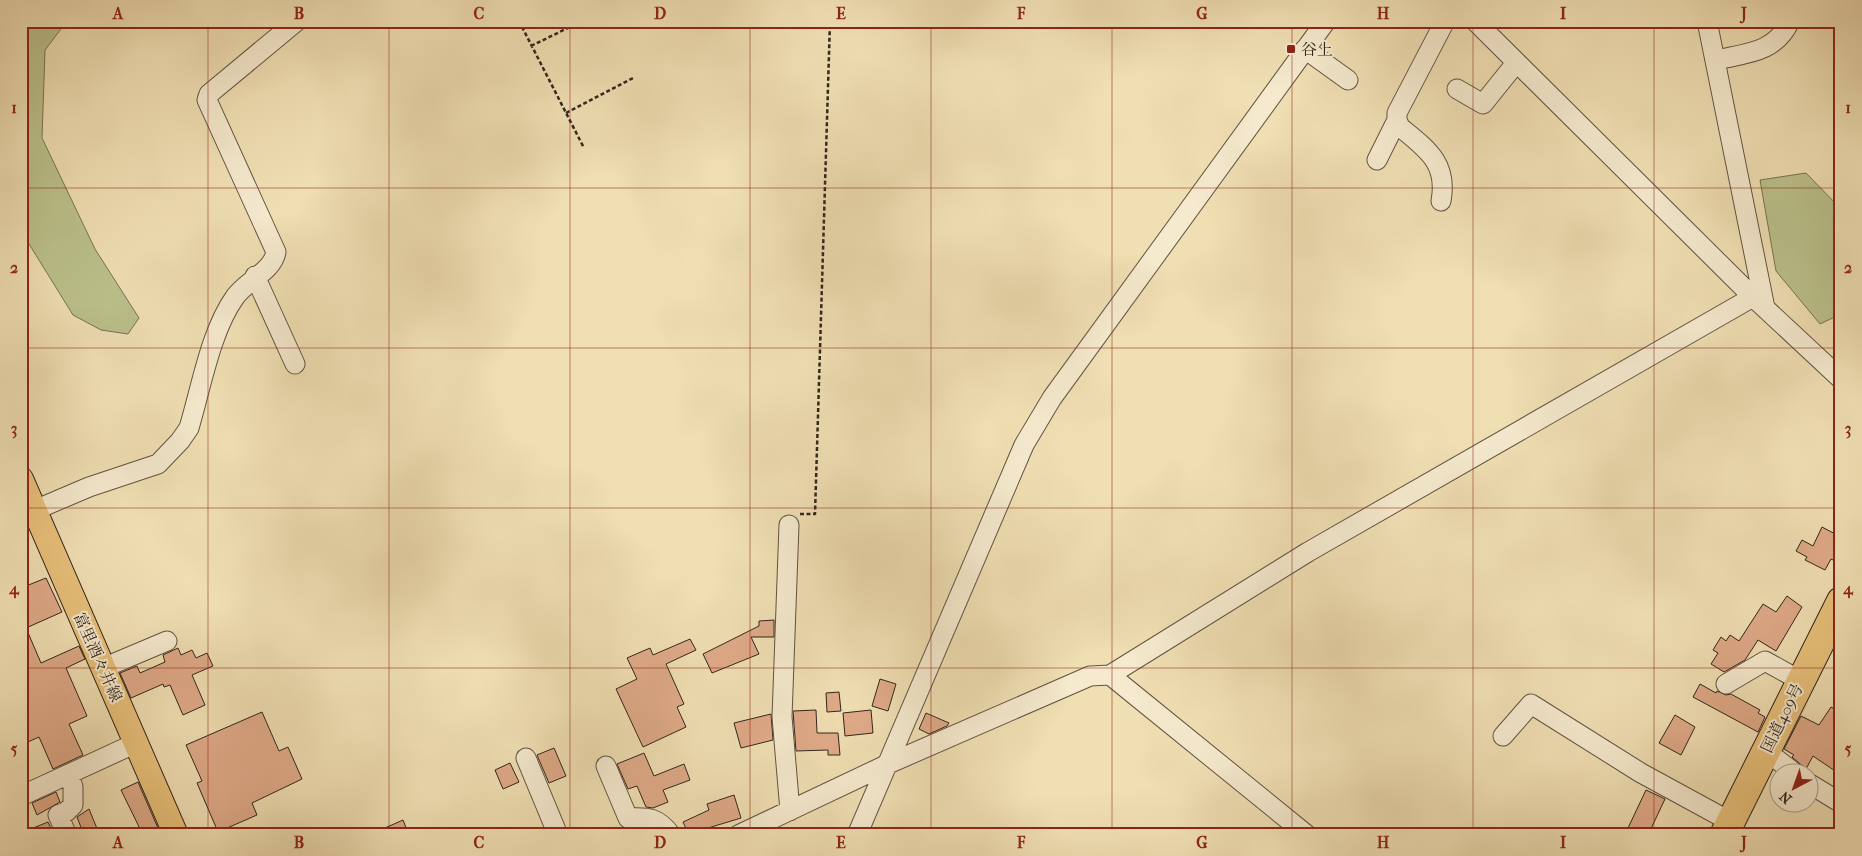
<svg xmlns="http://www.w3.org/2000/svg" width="1862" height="856" viewBox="0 0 1862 856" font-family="'IM FELL French Canon','Noto Serif JP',serif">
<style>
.green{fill:#bbc18b;stroke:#767454}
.building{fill:#dfaa88;stroke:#31261d}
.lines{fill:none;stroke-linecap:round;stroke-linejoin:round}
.minor-casing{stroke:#615442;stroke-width:21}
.major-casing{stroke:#31261d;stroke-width:26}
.highway-casing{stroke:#31261d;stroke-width:30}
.path{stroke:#31261d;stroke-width:2.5;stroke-dasharray:4 2.5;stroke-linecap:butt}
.minor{stroke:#f5eace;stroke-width:19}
.major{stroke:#e8c07a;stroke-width:24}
.highway{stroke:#e8c07a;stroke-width:28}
.grid{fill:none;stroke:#8f2418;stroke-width:1;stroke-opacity:0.55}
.poi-dot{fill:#8f2418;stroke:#f5eace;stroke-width:2}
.labels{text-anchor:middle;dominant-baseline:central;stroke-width:4;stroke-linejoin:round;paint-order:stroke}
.poi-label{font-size:16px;fill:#31261d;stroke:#f5eace;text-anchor:start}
.street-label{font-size:16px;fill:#31261d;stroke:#f5eace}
.neatline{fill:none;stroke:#8f2418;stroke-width:2}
.grid-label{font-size:16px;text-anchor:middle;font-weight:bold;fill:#8f2418}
</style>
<rect width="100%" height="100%" fill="#f0dfb3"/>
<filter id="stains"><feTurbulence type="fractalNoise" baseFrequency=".004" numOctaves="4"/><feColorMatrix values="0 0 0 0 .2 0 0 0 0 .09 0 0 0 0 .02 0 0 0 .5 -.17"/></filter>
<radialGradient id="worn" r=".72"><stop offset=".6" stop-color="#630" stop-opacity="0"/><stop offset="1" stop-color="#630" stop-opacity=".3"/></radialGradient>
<path class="green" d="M 21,21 L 67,21 L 45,50 L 42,138 L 95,249 L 139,318 L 128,334 L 101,330 L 73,315 L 21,231 Z
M 1806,173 L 1841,209 L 1841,314 L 1820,324 L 1776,271 L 1760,180 Z"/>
<path class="building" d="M 1822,527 L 1841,537 L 1841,564 L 1831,559 L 1825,570 L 1805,560 L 1807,557 L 1796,551 L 1802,540 L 1813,546 Z
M 46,578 L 62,612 L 26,628 L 41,663 L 79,646 L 85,659 L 66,668 L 87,716 L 69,724 L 83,755 L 53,769 L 39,737 L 21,745 L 21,588 Z
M 1787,596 L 1802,607 L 1776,651 L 1758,640 L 1745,660 L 1724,672 L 1711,664 L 1718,653 L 1713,650 L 1721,637 L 1726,641 L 1730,635 L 1739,641 L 1763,604 L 1776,612 Z
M 774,620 L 774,637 L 751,637 L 759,654 L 712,673 L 703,654 L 759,626 L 759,621 Z
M 690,639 L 696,650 L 666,664 L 684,704 L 677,707 L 686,727 L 643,747 L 616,689 L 637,679 L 627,658 L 650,648 L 653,655 Z
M 178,648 L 181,655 L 192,650 L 196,658 L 207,653 L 213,666 L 192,675 L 205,705 L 183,715 L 170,685 L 164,687 L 163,684 L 131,698 L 120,673 L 137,666 L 140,673 L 165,662 L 163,655 Z
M 880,679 L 896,684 L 888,711 L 872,706 Z
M 1700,684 L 1716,693 L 1717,691 L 1726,695 L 1731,694 L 1760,710 L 1758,713 L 1765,717 L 1758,732 L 1693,697 Z
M 839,692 L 841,711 L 827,712 L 826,693 Z
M 1831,707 L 1841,713 L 1841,775 L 1813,756 L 1806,769 L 1792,757 L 1794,755 L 1784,749 L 1801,716 L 1819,725 Z
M 816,710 L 817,733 L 838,733 L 840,755 L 828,755 L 828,750 L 796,751 L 793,711 Z
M 871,710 L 873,733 L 845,736 L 843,713 Z
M 262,712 L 279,751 L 288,747 L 302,779 L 252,803 L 257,815 L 218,832 L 197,783 L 202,781 L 186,745 Z
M 926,713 L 949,723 L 947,726 L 929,734 L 919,729 Z
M 771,714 L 773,740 L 741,748 L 734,723 Z
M 1675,715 L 1695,727 L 1681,755 L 1659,743 Z
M 554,748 L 566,776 L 549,783 L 537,755 Z
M 644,753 L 654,776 L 684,764 L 690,780 L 663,790 L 668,802 L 653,808 L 646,807 L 637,786 L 628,789 L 617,764 Z
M 510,763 L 519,782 L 503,789 L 495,770 Z
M 138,782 L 161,835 L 143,835 L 121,790 Z
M 1646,790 L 1665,799 L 1648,835 L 1641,835 L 1628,828 Z
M 56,792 L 60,802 L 37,815 L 32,803 Z
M 734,795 L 741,818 L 708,828 L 711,835 L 689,835 L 683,822 L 709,810 L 707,804 Z
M 89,809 L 98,831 L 84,835 L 77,817 Z
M 403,820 L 409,835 L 369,835 Z
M 48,822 L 54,835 L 21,835 L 21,833 Z"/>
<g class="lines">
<g class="minor-casing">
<path id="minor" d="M 1475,21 L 1753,297 L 1841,379
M 1707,21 L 1765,308
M 1305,49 L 1348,80
M 1716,60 C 1747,53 1775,53 1790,21
M 1457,89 L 1483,104 L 1516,63
M 1377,160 L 1397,120
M 1441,201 C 1448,163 1427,149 1400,127 L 1397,120 L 1397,113 L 1445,21
M 255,276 L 295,364
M 35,510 L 89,487 L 158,464 L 180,441 L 189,428 C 201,388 211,330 235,297 C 246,281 273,271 276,252 L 207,100 L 209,94 L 297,21
M 789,525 L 782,717 L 790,811
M 103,668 L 167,641
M 1110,675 L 1307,835
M 1726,684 L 1765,661 L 1801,681
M 1503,736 L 1531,704 L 1641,773 L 1731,822
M 1766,751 L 1796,774
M 526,758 L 558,835
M 606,766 L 628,818 C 648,817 658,817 671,835
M 1810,784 L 1841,803
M 21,796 L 136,743
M 67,835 L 58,815 L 66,812 L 73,805 L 73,787 L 69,774
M 738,835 L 888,764 L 1090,676 L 1110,675 L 1308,552 L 1753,297
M 857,835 L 1024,445 L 1052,398 L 1326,21"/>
</g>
<g class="major-casing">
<path id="major" d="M 21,479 L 176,835"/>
</g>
<g class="highway-casing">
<path id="highway" d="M 1724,835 L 1841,601"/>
</g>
<path class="path" d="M 519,21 L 584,148
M 531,46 L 582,21
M 566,113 L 633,78
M 800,514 L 815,514 L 830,21"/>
<use href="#minor" class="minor"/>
<use href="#major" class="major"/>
<use href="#highway" class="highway"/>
</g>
<path class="grid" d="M 208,21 L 208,835M 389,21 L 389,835M 570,21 L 570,835M 750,21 L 750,835M 931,21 L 931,835M 1112,21 L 1112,835M 1292,21 L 1292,835M 1473,21 L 1473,835M 1654,21 L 1654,835M 21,188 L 1841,188M 21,348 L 1841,348M 21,508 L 1841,508M 21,668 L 1841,668"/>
<rect class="poi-dot" x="1286" y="44" width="10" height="10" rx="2.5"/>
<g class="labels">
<g class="poi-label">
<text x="1301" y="49">谷上</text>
</g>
<g class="street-label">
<text transform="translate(98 657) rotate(66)">富里酒々井線</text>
<text transform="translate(1782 718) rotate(-64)">国道409号</text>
</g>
</g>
<rect width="1862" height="856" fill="none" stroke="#f0dfb3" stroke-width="55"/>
<g transform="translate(1794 788) rotate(221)"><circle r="24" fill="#f5eace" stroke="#a79c87"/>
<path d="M0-4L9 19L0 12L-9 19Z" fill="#8f2418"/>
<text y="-8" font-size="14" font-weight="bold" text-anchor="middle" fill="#31261d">N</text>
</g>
<rect x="28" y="28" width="1806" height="800" class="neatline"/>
<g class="grid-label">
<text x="118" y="19">A</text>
<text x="299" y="19">B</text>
<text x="479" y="19">C</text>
<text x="660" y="19">D</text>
<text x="841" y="19">E</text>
<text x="1021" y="19">F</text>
<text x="1202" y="19">G</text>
<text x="1383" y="19">H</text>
<text x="1563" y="19">I</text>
<text x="1744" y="19">J</text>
<text x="14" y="113">1</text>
<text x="1848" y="113">1</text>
<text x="14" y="273">2</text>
<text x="1848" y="273">2</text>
<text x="14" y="434">3</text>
<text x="1848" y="434">3</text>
<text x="14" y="594">4</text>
<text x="1848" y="594">4</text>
<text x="14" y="754">5</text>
<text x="1848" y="754">5</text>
<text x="118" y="848">A</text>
<text x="299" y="848">B</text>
<text x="479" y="848">C</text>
<text x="660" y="848">D</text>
<text x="841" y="848">E</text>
<text x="1021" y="848">F</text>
<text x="1202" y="848">G</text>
<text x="1383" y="848">H</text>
<text x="1563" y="848">I</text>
<text x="1744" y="848">J</text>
</g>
<rect width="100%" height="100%" filter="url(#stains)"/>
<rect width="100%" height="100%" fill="url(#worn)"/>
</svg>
